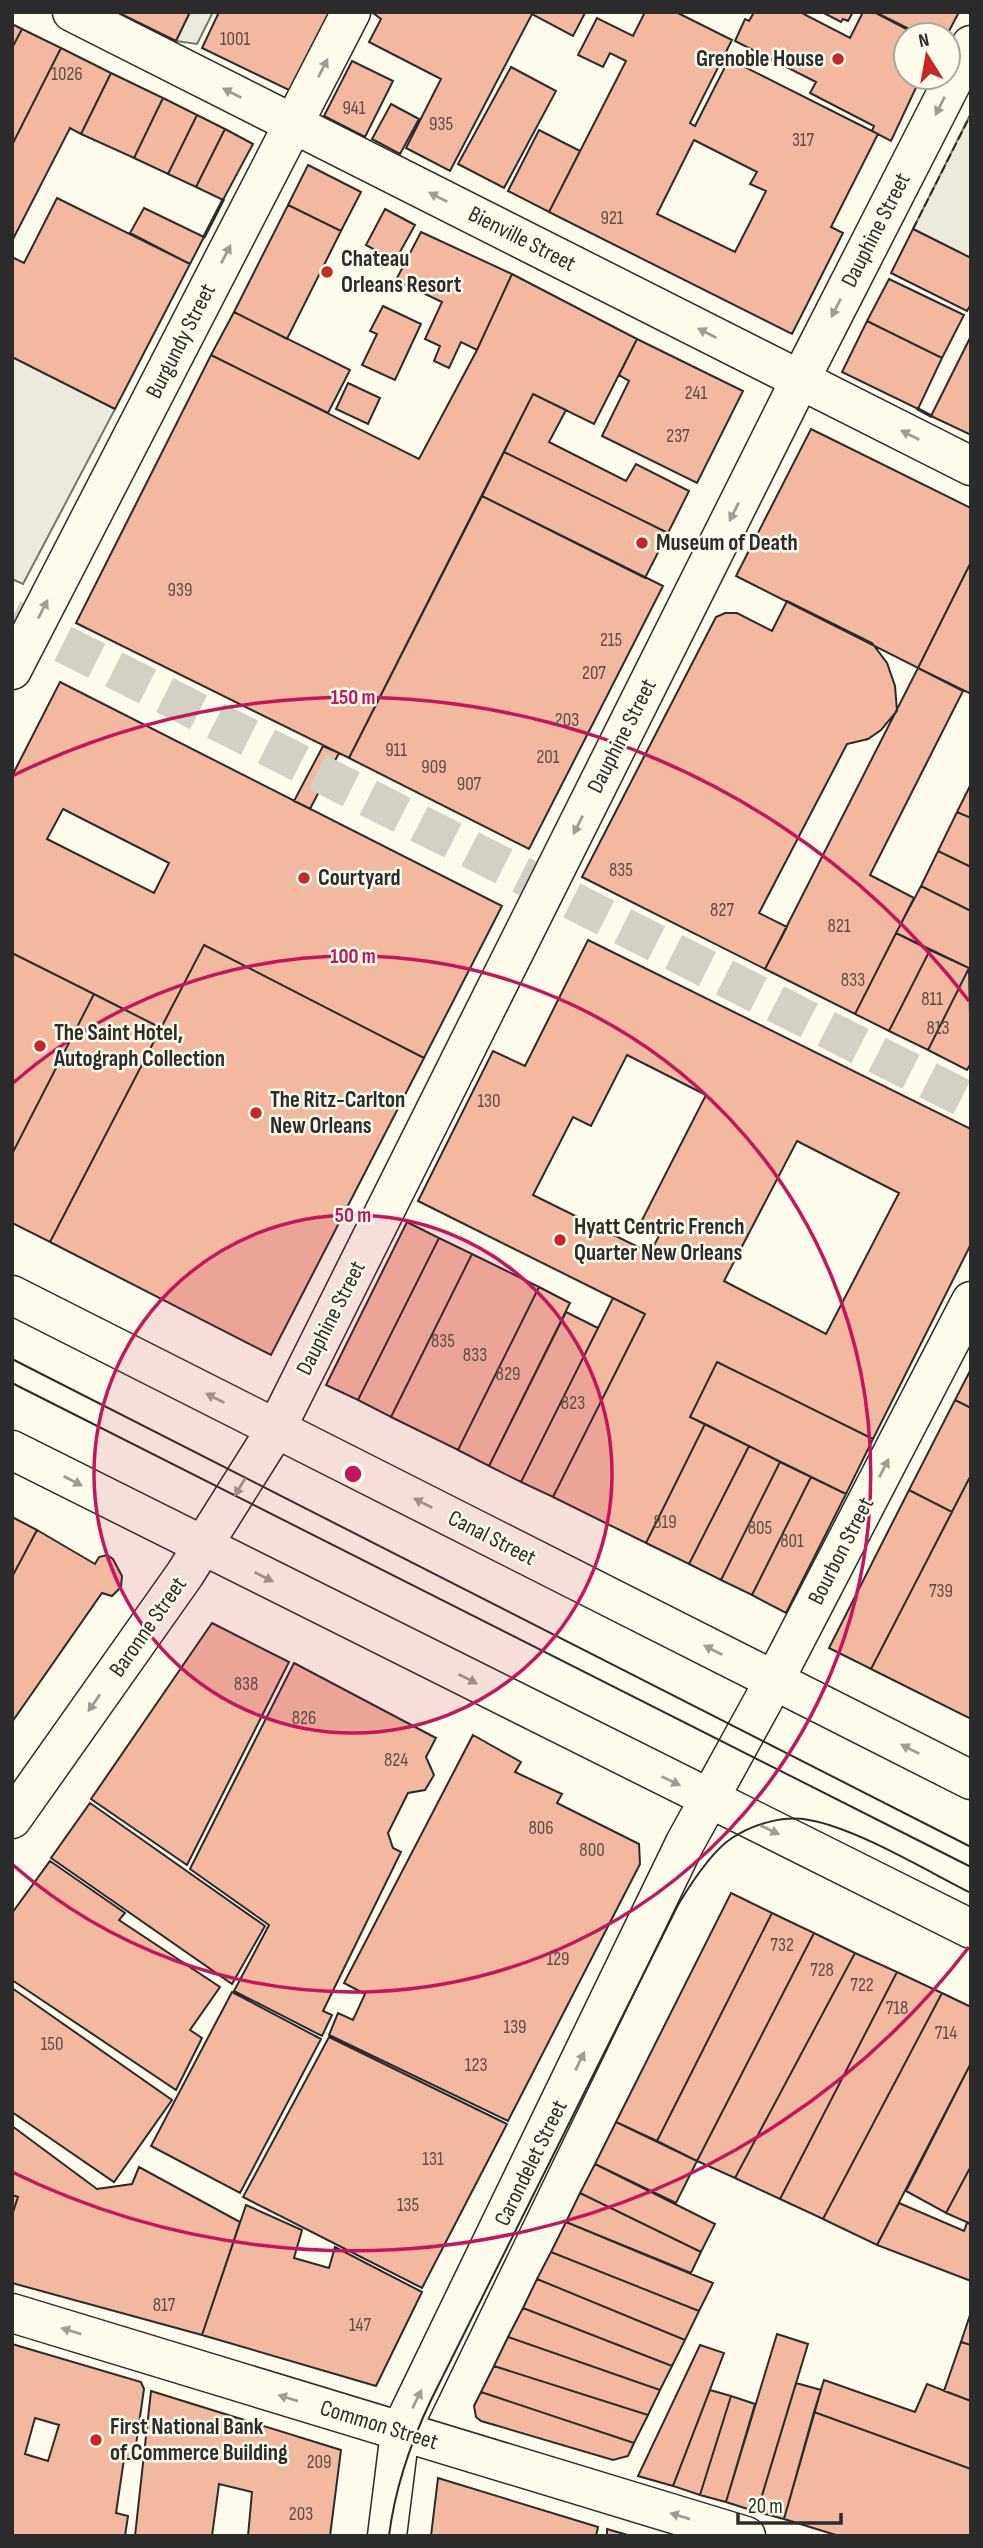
<svg xmlns="http://www.w3.org/2000/svg" width="983" height="2548" viewBox="0 0 983 2548" font-family="'Sofia Sans Condensed',sans-serif">
<style>
.parking{fill:#eceadb;stroke:#74746e;stroke-width:2}
.building{fill:#f2b8a0;stroke:#2b2b2b;stroke-width:2;fill-rule:evenodd}
.lines{fill:none;stroke-linecap:round;stroke-linejoin:round}
.minor-tunnel{stroke:#d3d1c4;stroke-width:38;stroke-dasharray:38 19;stroke-linecap:butt}
.minor-casing{stroke:#2b2b2b;stroke-width:41}
.major-casing{stroke:#2b2b2b;stroke-width:41}
.minor{stroke:#fdfbea;stroke-width:38}
.major{stroke:#fdfbea;stroke-width:38}
.tram{stroke:#2b2b2b;stroke-width:2}
.fence{stroke:#2b2b2b;stroke-width:2;stroke-dasharray:9 3.5;stroke-linecap:butt}
.wall{stroke:#2b2b2b;stroke-width:3.5}
.oneway{fill:#9e9d94}
.ring{fill:none;stroke:#c2185b;stroke-width:3.5}
.poi-dot{fill:#c62828;stroke:#fdfbea;stroke-width:2.5}
.labels{text-anchor:middle;dominant-baseline:central;stroke-width:5;stroke-linejoin:round;paint-order:stroke}
.number-label{font-size:19px;fill:#5d4e48}
.poi-label{font-size:23px;font-weight:bold;fill:#2b2b2b;stroke:#fdfbea;text-anchor:start}
.street-label{font-size:23px;fill:#2b2b2b;stroke:#fdfbea}
.centre{fill:#c2185b;stroke:#fdfbea;stroke-width:3.5}
.ring-label{font-size:21px;text-anchor:middle;font-weight:bold;fill:#c2185b;stroke:#fdfbea;stroke-width:5;stroke-linejoin:round;paint-order:stroke}
</style>
<rect width="100%" height="100%" fill="#fdfbea"/>
<path class="parking" d="M 190,12 L 213,12 L 197,44 L 176,41 Z
M 971,113 L 971,258 L 913,229 Z
M 12,357 L 115,409 L 23,584 L 12,579 Z"/>
<path class="building" d="M 117,12 L 190,12 L 176,41 Z
M 219,12 L 332,12 L 293,92 L 202,48 Z
M 372,12 L 584,12 L 585,13 L 573,36 L 532,14 L 450,171 L 406,148 L 441,79 L 369,42 L 381,19 Z
M 645,12 L 676,12 L 732,40 L 690,123 L 695,126 L 729,59 L 878,134 L 831,227 L 843,233 L 792,334 L 549,212 L 626,61 L 610,53 L 603,67 L 578,55 L 597,18 L 633,36 ZM 694,140 L 757,172 L 750,184 L 766,191 L 735,252 L 657,214 Z
M 750,12 L 800,12 L 850,38 L 863,12 L 874,12 L 918,35 L 906,35 L 906,77 L 921,77 L 891,141 L 872,131 L 874,126 L 810,93 L 816,82 L 735,41 L 745,19 L 749,21 L 753,14 Z
M 822,12 L 853,12 L 848,21 L 843,19 L 841,22 Z
M 875,12 L 959,12 L 947,35 L 921,35 Z
M 12,24 L 22,29 L 12,48 Z
M 22,29 L 61,48 L 12,145 L 12,48 Z
M 61,48 L 111,73 L 81,134 L 70,128 L 12,241 L 12,145 Z
M 352,61 L 393,81 L 365,137 L 324,116 Z
M 511,67 L 556,91 L 504,188 L 458,164 Z
M 111,73 L 163,98 L 134,158 L 81,134 Z
M 163,98 L 197,115 L 168,174 L 134,158 Z
M 391,104 L 419,119 L 400,154 L 372,139 Z
M 197,115 L 225,129 L 196,187 L 168,174 Z
M 225,129 L 253,144 L 223,200 L 196,187 Z
M 539,130 L 580,151 L 549,212 L 508,191 Z
M 308,165 L 361,192 L 341,231 L 288,205 Z
M 57,198 L 190,264 L 115,409 L 12,357 L 12,257 L 24,263 Z
M 288,205 L 341,231 L 287,339 L 234,312 Z
M 144,208 L 204,237 L 190,264 L 130,233 Z
M 385,209 L 415,225 L 395,261 L 366,245 Z
M 913,229 L 971,258 L 971,304 L 967,311 L 891,273 Z
M 421,232 L 512,274 L 477,350 L 461,342 L 449,368 L 434,361 L 440,346 L 425,339 L 442,302 L 396,280 Z
M 512,274 L 637,339 L 594,424 L 533,394 L 349,758 L 76,623 L 211,355 L 419,459 L 477,350 Z
M 889,279 L 964,315 L 942,358 L 867,321 Z
M 383,306 L 421,324 L 395,380 L 362,365 L 377,334 L 370,331 Z
M 234,312 L 350,370 L 328,413 L 211,355 Z
M 867,321 L 942,358 L 918,409 L 842,372 Z
M 971,336 L 971,435 L 931,416 Z
M 637,339 L 743,391 L 697,483 L 602,436 L 629,381 L 619,375 Z
M 348,383 L 380,398 L 368,424 L 336,409 Z
M 533,394 L 566,410 L 549,442 L 626,481 L 636,464 L 689,491 L 668,533 L 504,452 Z
M 811,429 L 971,508 L 971,562 L 918,668 L 736,576 Z
M 504,452 L 668,533 L 645,578 L 482,496 Z
M 482,496 L 663,586 L 529,849 L 349,758 Z
M 971,562 L 971,694 L 918,668 Z
M 787,601 L 872,643 L 887,663 L 895,686 L 897,711 L 881,730 L 868,739 L 847,744 L 759,913 L 787,927 L 765,969 L 582,877 L 716,617 L 725,613 L 737,613 L 772,631 Z
M 918,668 L 963,691 L 870,875 L 914,898 L 855,1014 L 765,969 Z
M 60,682 L 502,906 L 424,1058 L 204,945 L 161,1028 L 12,953 L 12,776 ZM 63,809 L 169,863 L 154,893 L 47,839 Z
M 323,746 L 339,753 L 310,809 L 294,801 Z
M 971,784 L 971,818 L 957,812 Z
M 957,812 L 971,818 L 971,867 L 938,851 Z
M 938,851 L 971,867 L 971,911 L 921,886 Z
M 921,886 L 971,911 L 971,969 L 896,933 Z
M 896,933 L 930,950 L 889,1031 L 855,1014 Z
M 588,940 L 971,1129 L 971,1244 L 873,1439 L 717,1362 L 690,1417 L 705,1424 L 646,1543 L 553,1497 L 645,1314 L 418,1201 L 493,1051 L 525,1066 ZM 627,1055 L 706,1095 L 639,1226 L 659,1236 L 650,1253 L 533,1195 L 573,1117 L 591,1126 ZM 797,1141 L 899,1193 L 826,1334 L 724,1281 Z
M 204,945 L 424,1058 L 271,1355 L 50,1242 Z
M 930,950 L 969,968 L 928,1050 L 889,1031 Z
M 12,953 L 94,994 L 12,1154 Z
M 969,968 L 971,1063 L 967,1070 L 928,1050 Z
M 94,994 L 161,1028 L 50,1242 L 12,1223 L 12,1154 Z
M 407,1222 L 439,1238 L 358,1400 L 326,1385 Z
M 439,1238 L 472,1254 L 391,1417 L 358,1400 Z
M 472,1254 L 539,1287 L 458,1450 L 391,1417 Z
M 539,1287 L 570,1303 L 489,1466 L 458,1450 Z
M 613,1298 L 645,1314 L 553,1497 L 521,1482 Z
M 566,1312 L 598,1328 L 521,1482 L 489,1466 Z
M 717,1362 L 873,1439 L 846,1494 L 690,1417 Z
M 971,1369 L 971,1408 L 955,1400 Z
M 955,1400 L 971,1408 L 971,1475 L 952,1512 L 909,1490 Z
M 705,1424 L 749,1446 L 689,1564 L 646,1543 Z
M 749,1446 L 780,1462 L 721,1580 L 689,1564 Z
M 780,1462 L 811,1477 L 752,1595 L 721,1580 Z
M 971,1475 L 971,1719 L 871,1669 Z
M 811,1477 L 846,1494 L 786,1613 L 752,1595 Z
M 909,1490 L 952,1512 L 871,1669 L 829,1648 Z
M 12,1517 L 37,1530 L 12,1577 Z
M 37,1530 L 95,1564 L 99,1557 L 107,1555 L 113,1559 L 122,1576 L 121,1587 L 112,1596 L 102,1593 L 12,1722 L 12,1577 Z
M 212,1623 L 289,1662 L 187,1865 L 91,1799 Z
M 294,1663 L 436,1738 L 426,1757 L 434,1775 L 425,1790 L 408,1793 L 388,1833 L 393,1848 L 401,1852 L 323,2011 L 332,2015 L 322,2036 L 234,1991 L 269,1925 L 190,1869 Z
M 473,1735 L 521,1762 L 515,1772 L 562,1794 L 557,1803 L 639,1844 L 640,1864 L 508,2121 L 329,2035 L 338,2013 L 353,2020 L 365,1994 L 344,1983 Z
M 90,1803 L 265,1926 L 232,1984 L 51,1858 Z
M 50,1861 L 125,1913 L 119,1920 L 220,1987 L 190,2030 L 202,2038 L 176,2090 L 12,1980 L 12,1913 Z
M 731,1893 L 772,1913 L 657,2141 L 616,2122 Z
M 772,1913 L 814,1933 L 697,2161 L 657,2141 Z
M 814,1933 L 855,1953 L 735,2178 L 697,2161 Z
M 855,1953 L 897,1972 L 780,2199 L 735,2178 Z
M 897,1972 L 942,1993 L 823,2219 L 780,2199 Z
M 12,1988 L 172,2100 L 114,2182 L 12,2112 Z
M 232,1992 L 321,2039 L 240,2193 L 151,2146 Z
M 942,1993 L 971,2007 L 971,2063 L 877,2245 L 823,2219 Z
M 329,2037 L 507,2124 L 422,2288 L 243,2197 Z
M 971,2063 L 971,2166 L 946,2213 L 906,2191 Z
M 616,2122 L 697,2161 L 676,2203 L 595,2164 Z
M 12,2126 L 97,2189 L 132,2184 L 139,2167 L 240,2222 L 202,2335 L 12,2283 L 12,2215 L 18,2197 L 12,2195 Z
M 595,2164 L 715,2224 L 701,2252 L 580,2193 Z
M 971,2166 L 971,2224 L 946,2213 Z
M 580,2193 L 701,2252 L 691,2273 L 566,2222 Z
M 12,2195 L 18,2197 L 12,2215 Z
M 899,2203 L 964,2231 L 967,2223 L 971,2224 L 971,2281 L 877,2245 Z
M 246,2205 L 302,2230 L 294,2258 L 329,2268 L 335,2247 L 422,2292 L 376,2386 L 202,2335 Z
M 566,2222 L 713,2283 L 699,2311 L 551,2252 Z
M 551,2252 L 699,2311 L 685,2340 L 537,2279 Z
M 537,2279 L 685,2340 L 672,2366 L 523,2308 Z
M 523,2308 L 672,2366 L 660,2390 L 508,2337 Z
M 971,2312 L 971,2345 L 961,2342 Z
M 777,2334 L 808,2344 L 757,2512 L 726,2502 Z
M 508,2337 L 660,2390 L 648,2415 L 494,2366 Z
M 961,2342 L 971,2345 L 971,2401 L 944,2391 Z
M 12,2344 L 141,2382 L 144,2389 L 134,2459 L 124,2459 L 116,2513 L 128,2516 L 125,2536 L 12,2536 ZM 35,2418 L 59,2425 L 48,2461 L 25,2454 Z
M 700,2345 L 724,2353 L 673,2486 L 638,2476 Z
M 494,2366 L 648,2415 L 634,2443 L 481,2392 Z
M 824,2380 L 915,2412 L 927,2384 L 971,2401 L 971,2469 L 814,2412 Z
M 796,2383 L 821,2390 L 784,2519 L 757,2512 Z
M 710,2390 L 731,2396 L 700,2495 L 673,2486 Z
M 151,2391 L 341,2450 L 330,2536 L 248,2536 L 252,2492 L 219,2484 L 212,2536 L 135,2536 Z
M 481,2392 L 634,2443 L 628,2456 L 613,2460 L 481,2421 L 476,2417 L 474,2406 Z
M 731,2396 L 755,2404 L 726,2502 L 700,2495 Z
M 814,2412 L 971,2469 L 971,2536 L 839,2536 L 784,2519 Z
M 438,2478 L 598,2527 L 596,2536 L 431,2536 Z
M 607,2529 L 631,2536 L 607,2536 Z"/>
<g class="lines">
<path class="minor-tunnel" d="M 12,618 L 971,1102"/>
<g class="minor-casing">
<path id="minor" d="M 72,12 L 971,466
M 12,670 L 351,12
M 12,1819 L 185,1574 L 276,1429 L 800,380 L 971,45
M 12,2313 L 746,2536
M 387,2536 L 400,2432 L 685,1843 L 774,1681 L 971,1301"/>
</g>
<g class="major-casing">
<path id="major" d="M 12,1295 L 971,1780
M 12,1450 L 971,1929"/>
</g>
<use href="#minor" class="minor"/>
<use href="#major" class="major"/>
<path class="tram" d="M 12,1359 L 971,1847
M 12,1383 L 971,1867
M 389,2536 C 395,2487 410,2444 431,2400 L 678,1905 C 690,1885 712,1851 732,1838 C 753,1824 784,1815 809,1820 C 856,1828 927,1871 971,1893"/>
<path class="fence" d="M 913,229 L 971,114"/>
<path class="wall" d="M 204,237 L 223,200
M 918,409 L 931,416"/>
</g>
<defs><path id="oneway-solid" d="M-6-.8H1V-3.2L6.5 0L1 3.2V.8H-6Z" transform="scale(1.75)"/></defs>
<g class="oneway">
<use href="#oneway-solid" transform="translate(323 68) rotate(-63)"/>
<use href="#oneway-solid" transform="translate(232 93) rotate(-153)"/>
<use href="#oneway-solid" transform="translate(940 106) rotate(117)"/>
<use href="#oneway-solid" transform="translate(438 197) rotate(-153)"/>
<use href="#oneway-solid" transform="translate(226 254) rotate(-63)"/>
<use href="#oneway-solid" transform="translate(836 308) rotate(117)"/>
<use href="#oneway-solid" transform="translate(707 333) rotate(-153)"/>
<use href="#oneway-solid" transform="translate(910 435) rotate(-153)"/>
<use href="#oneway-solid" transform="translate(734 512) rotate(117)"/>
<use href="#oneway-solid" transform="translate(43 609) rotate(-63)"/>
<use href="#oneway-solid" transform="translate(578 825) rotate(117)"/>
<use href="#oneway-solid" transform="translate(215 1398) rotate(-153)"/>
<use href="#oneway-solid" transform="translate(884 1468) rotate(-63)"/>
<use href="#oneway-solid" transform="translate(73 1481) rotate(27)"/>
<use href="#oneway-solid" transform="translate(240 1487) rotate(121)"/>
<use href="#oneway-solid" transform="translate(423 1503) rotate(-153)"/>
<use href="#oneway-solid" transform="translate(264 1577) rotate(27)"/>
<use href="#oneway-solid" transform="translate(713 1650) rotate(-153)"/>
<use href="#oneway-solid" transform="translate(468 1679) rotate(27)"/>
<use href="#oneway-solid" transform="translate(94 1703) rotate(125)"/>
<use href="#oneway-solid" transform="translate(910 1749) rotate(-153)"/>
<use href="#oneway-solid" transform="translate(671 1781) rotate(26)"/>
<use href="#oneway-solid" transform="translate(770 1830) rotate(26)"/>
<use href="#oneway-solid" transform="translate(580 2061) rotate(-64)"/>
<use href="#oneway-solid" transform="translate(71 2331) rotate(-163)"/>
<use href="#oneway-solid" transform="translate(288 2398) rotate(-163)"/>
<use href="#oneway-solid" transform="translate(417 2399) rotate(-64)"/>
<use href="#oneway-solid" transform="translate(680 2516) rotate(-163)"/>
</g>
<circle cx="353" cy="1474" r="259" fill="#c2185b" fill-opacity=".12"/>
<g class="ring">
<circle cx="353" cy="1474" r="259"/>
<path d="M13 1083A518 518 0 1 1 13 1865"/>
<path d="M969 1947A777 777 0 0 1 12 2172M12 776A777 777 0 0 1 969 1001"/>
</g>
<g class="poi-dot">
<circle cx="838" cy="59" r="7"/>
<circle cx="327" cy="272" r="7"/>
<circle cx="642" cy="543" r="7"/>
<circle cx="304" cy="878" r="7"/>
<circle cx="40" cy="1046" r="7"/>
<circle cx="256" cy="1113" r="7"/>
<circle cx="560" cy="1240" r="7"/>
<circle cx="96" cy="2440" r="7"/>
</g>
<g class="labels">
<g class="number-label">
<text x="235" y="39">1001</text>
<text x="67" y="74">1026</text>
<text x="354" y="108">941</text>
<text x="441" y="124">935</text>
<text x="803" y="140">317</text>
<text x="612" y="218">921</text>
<text x="696" y="393">241</text>
<text x="678" y="436">237</text>
<text x="180" y="590">939</text>
<text x="611" y="640">215</text>
<text x="594" y="673">207</text>
<text x="567" y="720">203</text>
<text x="396" y="750">911</text>
<text x="548" y="757">201</text>
<text x="434" y="767">909</text>
<text x="469" y="784">907</text>
<text x="621" y="870">835</text>
<text x="722" y="910">827</text>
<text x="839" y="926">821</text>
<text x="853" y="980">833</text>
<text x="932" y="999">811</text>
<text x="938" y="1028">813</text>
<text x="489" y="1101">130</text>
<text x="443" y="1341">835</text>
<text x="475" y="1355">833</text>
<text x="508" y="1374">829</text>
<text x="573" y="1403">823</text>
<text x="665" y="1522">819</text>
<text x="760" y="1528">805</text>
<text x="792" y="1541">801</text>
<text x="941" y="1591">739</text>
<text x="246" y="1684">838</text>
<text x="304" y="1718">826</text>
<text x="396" y="1760">824</text>
<text x="541" y="1828">806</text>
<text x="592" y="1850">800</text>
<text x="782" y="1945">732</text>
<text x="558" y="1959">129</text>
<text x="822" y="1970">728</text>
<text x="862" y="1985">722</text>
<text x="897" y="2008">718</text>
<text x="515" y="2027">139</text>
<text x="946" y="2033">714</text>
<text x="52" y="2044">150</text>
<text x="476" y="2065">123</text>
<text x="433" y="2159">131</text>
<text x="408" y="2205">135</text>
<text x="164" y="2305">817</text>
<text x="360" y="2325">147</text>
<text x="319" y="2462">209</text>
<text x="301" y="2514">203</text>
</g>
<g class="poi-label">
<text x="824" y="59" text-anchor="end">Grenoble House</text>
<text x="341" y="259">Chateau<tspan x="341" dy="26">Orleans Resort</tspan></text>
<text x="656" y="543">Museum of Death</text>
<text x="318" y="878">Courtyard</text>
<text x="54" y="1033">The Saint Hotel,<tspan x="54" dy="26">Autograph Collection</tspan></text>
<text x="270" y="1100">The Ritz-Carlton<tspan x="270" dy="26">New Orleans</tspan></text>
<text x="574" y="1227">Hyatt Centric French<tspan x="574" dy="26">Quarter New Orleans</tspan></text>
<text x="110" y="2427">First National Bank<tspan x="110" dy="26">of Commerce Building</tspan></text>
</g>
<g class="street-label">
<text transform="translate(876 230) rotate(-63)">Dauphine Street</text>
<text transform="translate(522 239) rotate(27)">Bienville Street</text>
<text transform="translate(181 341) rotate(-63)">Burgundy Street</text>
<text transform="translate(622 736) rotate(-63)">Dauphine Street</text>
<text transform="translate(331 1318) rotate(-63)">Dauphine Street</text>
<text transform="translate(492 1538) rotate(27)">Canal Street</text>
<text transform="translate(841 1551) rotate(-63)">Bourbon Street</text>
<text transform="translate(148 1627) rotate(-55)">Baronne Street</text>
<text transform="translate(531 2163) rotate(-64)">Carondelet Street</text>
<text transform="translate(379 2425) rotate(17)">Common Street</text>
</g>
</g>
<circle cx="353" cy="1474" r="10" class="centre"/>
<g class="ring-label">
<text x="353" y="704">150 m</text>
<text x="353" y="963">100 m</text>
<text x="353" y="1222">50 m</text>
</g>
<rect width="983" height="2548" fill="none" stroke="#2b2b2b" stroke-width="28"/>
<g transform="translate(927 56) rotate(349)"><circle r="33" fill="#fdfbea" stroke="#a9a89e" stroke-width="2"/>
<path d="M0-5L12 26L0 18L-12 26Z" fill="#c62828"/>
<text y="-10" font-size="19" font-weight="bold" text-anchor="middle" fill="#2b2b2b">N</text>
</g>
<path d="M738 2513v10h103v-10" fill="none" stroke="#2b2b2b" stroke-width="3.5"/>
<text x="748" y="2513" font-size="21" fill="#2b2b2b" stroke="#fdfbea" stroke-width="5" paint-order="stroke">20 m</text>
</svg>
